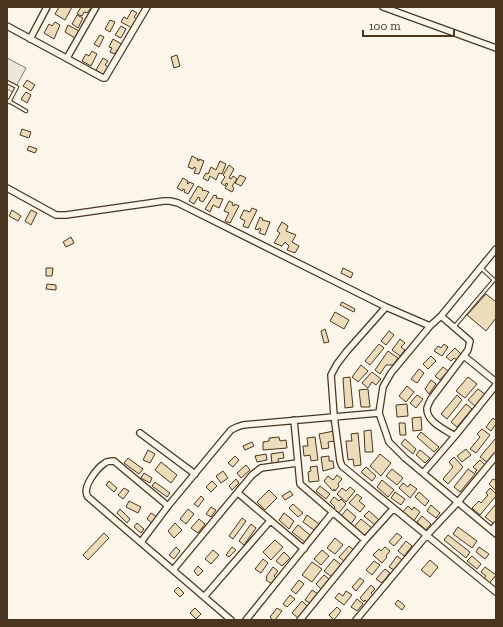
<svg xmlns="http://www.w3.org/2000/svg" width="503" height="627" viewBox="0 0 503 627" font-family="'Zilla Slab',serif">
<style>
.parking{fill:#ede7d9;stroke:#887966}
.building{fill:#ecdcbc;stroke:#4a3520}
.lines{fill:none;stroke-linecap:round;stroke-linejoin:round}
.lane-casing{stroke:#4a3520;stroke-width:4.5}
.street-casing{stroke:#4a3520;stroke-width:8}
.lane{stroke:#fbf6e9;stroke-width:2.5}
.street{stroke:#fbf6e9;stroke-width:5.5}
</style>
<rect width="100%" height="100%" fill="#fbf6e9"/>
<path class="parking" d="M 7,58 L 26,68 L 13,92 L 7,89 Z"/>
<path class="building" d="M 59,7 L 72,7 L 65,20 L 55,14 Z
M 81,7 L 89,7 L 91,8 L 87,13 L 84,12 L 82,16 L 77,14 Z
M 132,10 L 137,13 L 134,17 L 137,19 L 132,28 L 121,22 L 124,17 L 127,19 Z
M 77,15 L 83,18 L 78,28 L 72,24 Z
M 110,20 L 115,22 L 110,32 L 105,29 Z
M 55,22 L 60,25 L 54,39 L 44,33 L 49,24 L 52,26 Z
M 68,25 L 79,31 L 75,38 L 65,32 Z
M 121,26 L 126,29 L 121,38 L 115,35 Z
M 100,35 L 104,37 L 99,47 L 94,44 Z
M 113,39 L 123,45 L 120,52 L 117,50 L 115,54 L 110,52 L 112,48 L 109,47 Z
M 92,51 L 97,54 L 91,66 L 82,61 L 86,54 L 89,56 Z
M 177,55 L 180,66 L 174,68 L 171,57 Z
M 103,58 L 108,61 L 105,65 L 110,68 L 105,76 L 96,70 Z
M 27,80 L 35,85 L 31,91 L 23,86 Z
M 26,92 L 31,95 L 27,103 L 21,99 Z
M 22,129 L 31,132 L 29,138 L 20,135 Z
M 29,146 L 37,149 L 35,153 L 27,150 Z
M 192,156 L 198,159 L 197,160 L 199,161 L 199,159 L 204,161 L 199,174 L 194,173 L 196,168 L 194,167 L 193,169 L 188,167 Z
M 220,161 L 226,164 L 222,174 L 219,173 L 216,180 L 210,176 L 208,181 L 203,178 L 206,173 L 208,174 L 211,167 L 216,170 Z
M 229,165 L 234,169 L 229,178 L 231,179 L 233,176 L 237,179 L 232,186 L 234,188 L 232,192 L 225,188 L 228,184 L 226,183 L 225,186 L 221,183 L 225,177 L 223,175 Z
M 240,175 L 246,178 L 241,186 L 235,183 Z
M 183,178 L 188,181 L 187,183 L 188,184 L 189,182 L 194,184 L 188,194 L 184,192 L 185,190 L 183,189 L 182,191 L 177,188 Z
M 198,186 L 203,189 L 202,190 L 203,191 L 204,190 L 209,192 L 203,202 L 199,200 L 200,198 L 198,197 L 194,204 L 189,201 Z
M 214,195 L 217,196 L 216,198 L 223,199 L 219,208 L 213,205 L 210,212 L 205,209 Z
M 229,201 L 233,203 L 232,205 L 234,206 L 235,204 L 239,206 L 230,223 L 225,221 L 229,213 L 224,211 Z
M 252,208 L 257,210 L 248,228 L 243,226 L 245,221 L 240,218 L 244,210 L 250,212 Z
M 12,210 L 21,216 L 18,221 L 9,216 Z
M 31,210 L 37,213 L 31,225 L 25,221 Z
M 260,217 L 263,219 L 262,220 L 270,222 L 265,235 L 259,233 L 261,229 L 259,228 L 258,230 L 255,229 Z
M 282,222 L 288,226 L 286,231 L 296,235 L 292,242 L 299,246 L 295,253 L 287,250 L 289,246 L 285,242 L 282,246 L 274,243 L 280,233 L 277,231 Z
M 71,237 L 74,243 L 66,247 L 63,242 Z
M 46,268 L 53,268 L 52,276 L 46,276 Z
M 343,268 L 353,273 L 351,278 L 341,273 Z
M 47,284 L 56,285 L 56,290 L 46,289 Z
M 486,294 L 496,302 L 496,318 L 486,331 L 467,315 Z
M 342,302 L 355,309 L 354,312 L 340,305 Z
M 335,312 L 349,320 L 344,329 L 330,321 Z
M 325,329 L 329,342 L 324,343 L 321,331 Z
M 389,331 L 394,335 L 386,345 L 381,341 Z
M 400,339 L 405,343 L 401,347 L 405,350 L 400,356 L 392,350 Z
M 379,344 L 384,348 L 370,365 L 365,361 Z
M 444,344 L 448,347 L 442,356 L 434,351 L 438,346 L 441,348 Z
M 455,348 L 462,355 L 457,360 L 454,358 L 451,361 L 446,357 Z
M 388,351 L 398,358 L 393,365 L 386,365 L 380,374 L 375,370 Z
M 431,356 L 436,361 L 428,369 L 423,364 Z
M 361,365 L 368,371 L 358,382 L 352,377 Z
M 443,367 L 448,371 L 440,380 L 435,376 Z
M 419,369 L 424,373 L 417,383 L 411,379 Z
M 372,372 L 381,379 L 376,385 L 372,382 L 368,388 L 362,383 Z
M 350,377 L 353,407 L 345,408 L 343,378 Z
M 468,377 L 477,384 L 465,398 L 456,391 Z
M 431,380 L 436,384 L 429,394 L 425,389 Z
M 407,386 L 414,392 L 406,402 L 399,396 Z
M 368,389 L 370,407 L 361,407 L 359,390 Z
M 478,389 L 486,395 L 476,407 L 468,400 Z
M 417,395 L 423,399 L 416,408 L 410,403 Z
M 457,395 L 462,400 L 447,419 L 441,414 Z
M 407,404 L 408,416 L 397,417 L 396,405 Z
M 466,404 L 472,409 L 457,427 L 451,422 Z
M 421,417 L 422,430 L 413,431 L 412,418 Z
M 493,418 L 496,421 L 496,424 L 491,431 L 486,427 Z
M 399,423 L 405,423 L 406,435 L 400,435 Z
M 482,429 L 490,435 L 476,453 L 470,449 L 480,437 L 477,434 Z
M 371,430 L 373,452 L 365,452 L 364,431 Z
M 334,431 L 335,441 L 328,442 L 329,448 L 322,449 L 319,434 Z
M 421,432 L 439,447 L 434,452 L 417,437 Z
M 358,433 L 361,465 L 354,466 L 353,459 L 348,460 L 346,441 L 352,441 L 351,434 Z
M 279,437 L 280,441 L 286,440 L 287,448 L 263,450 L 263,442 L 269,441 L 269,438 Z
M 315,437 L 318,460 L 311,461 L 310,455 L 304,456 L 303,446 L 308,446 L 307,438 Z
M 405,439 L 416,449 L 413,454 L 401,444 Z
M 495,439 L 496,440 L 496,453 L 488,463 L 480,457 Z
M 252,442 L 254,446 L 245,450 L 243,446 Z
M 466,449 L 471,455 L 462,462 L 457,456 Z
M 148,450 L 155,454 L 150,463 L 143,460 Z
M 420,450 L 430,458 L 425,463 L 416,455 Z
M 283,452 L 284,458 L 278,459 L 279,464 L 272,464 L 271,454 Z
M 266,454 L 267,460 L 257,462 L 255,456 Z
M 380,454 L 391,463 L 381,476 L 370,466 Z
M 235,456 L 239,460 L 233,467 L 228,463 Z
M 329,456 L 329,461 L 333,461 L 334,468 L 323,471 L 321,457 Z
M 454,457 L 463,467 L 448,484 L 443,479 L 453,467 L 449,462 Z
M 128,458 L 143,469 L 139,474 L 124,463 Z
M 480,460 L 486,466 L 478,475 L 475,472 L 477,470 L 473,467 Z
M 161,462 L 177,475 L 171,483 L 155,470 Z
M 246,465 L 250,470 L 241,478 L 237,473 Z
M 317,466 L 319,481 L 309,482 L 308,472 L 311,471 L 310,467 Z
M 366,467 L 376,476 L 372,481 L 361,472 Z
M 392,469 L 403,478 L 397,485 L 386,476 Z
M 468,469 L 475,474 L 460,492 L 454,487 Z
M 223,471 L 228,478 L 221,483 L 216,476 Z
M 144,473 L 152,478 L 150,483 L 141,478 Z
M 337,475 L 342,479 L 338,484 L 339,486 L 335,491 L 334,489 L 333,491 L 324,481 L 328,476 L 333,480 Z
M 236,479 L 239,483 L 232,490 L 229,486 Z
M 493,479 L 495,480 L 496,479 L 496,491 L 489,484 Z
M 382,480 L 394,490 L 388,497 L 377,487 Z
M 109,481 L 117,488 L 114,492 L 106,485 Z
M 212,481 L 217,486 L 211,492 L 206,487 Z
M 155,482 L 170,493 L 167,497 L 152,486 Z
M 403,483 L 408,487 L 410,484 L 417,489 L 410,498 L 399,488 Z
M 320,486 L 330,494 L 326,499 L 316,491 Z
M 350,487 L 355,491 L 346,502 L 337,494 L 342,488 L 346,491 Z
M 124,488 L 129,491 L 123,499 L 118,495 Z
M 490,488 L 496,494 L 496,496 L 480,515 L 472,508 L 479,501 L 481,503 L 488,495 L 486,493 Z
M 269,490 L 277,498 L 265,510 L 257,502 Z
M 290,491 L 293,495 L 285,500 L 282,496 Z
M 395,492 L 405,499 L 401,505 L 391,498 Z
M 419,492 L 429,501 L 425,506 L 415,497 Z
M 357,494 L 362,498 L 359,501 L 365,506 L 360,512 L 349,503 Z
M 201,496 L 204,499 L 198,507 L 194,504 Z
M 334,497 L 339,501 L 341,499 L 346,504 L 338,514 L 333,509 L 335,507 L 330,502 Z
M 129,501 L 141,507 L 138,513 L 126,507 Z
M 293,504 L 303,513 L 298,517 L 289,508 Z
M 496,504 L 496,522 L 494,524 L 485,517 Z
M 431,505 L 440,513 L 436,518 L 427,511 Z
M 408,506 L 412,510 L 414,507 L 420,512 L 413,522 L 402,513 Z
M 211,507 L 216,510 L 211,517 L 206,514 Z
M 120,509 L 130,519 L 127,523 L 117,513 Z
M 188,509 L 194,514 L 186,524 L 180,519 Z
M 347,509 L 356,517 L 351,524 L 341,516 Z
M 369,511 L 379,520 L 375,525 L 364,516 Z
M 151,513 L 157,517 L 153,524 L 147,519 Z
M 284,513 L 294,521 L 289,529 L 279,520 Z
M 307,515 L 319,524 L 314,530 L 303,522 Z
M 422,516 L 431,524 L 426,530 L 417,522 Z
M 242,518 L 246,521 L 233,539 L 229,536 Z
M 199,519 L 205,524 L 198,533 L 191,528 Z
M 361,519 L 372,528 L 365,536 L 354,527 Z
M 137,523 L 144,529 L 141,533 L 134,527 Z
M 175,523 L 182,530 L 174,538 L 168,531 Z
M 251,524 L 256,528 L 244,545 L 239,541 Z
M 298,525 L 311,536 L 306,543 L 292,532 Z
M 458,527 L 477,541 L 472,548 L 453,534 Z
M 104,533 L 109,538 L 88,560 L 83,555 Z
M 397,533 L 402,537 L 394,546 L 389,542 Z
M 448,535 L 470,552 L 466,558 L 444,540 Z
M 335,538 L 343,545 L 335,554 L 327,548 Z
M 275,540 L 283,547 L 271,560 L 263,552 Z
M 406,541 L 412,546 L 404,556 L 398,551 Z
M 349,546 L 355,551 L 345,562 L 339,557 Z
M 176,547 L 180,551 L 174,559 L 169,555 Z
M 232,547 L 236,550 L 229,557 L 226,555 Z
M 385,547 L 390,551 L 386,556 L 387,557 L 382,563 L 373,555 L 379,549 L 381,551 Z
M 479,547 L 489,554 L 485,559 L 476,552 Z
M 213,550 L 219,555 L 211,564 L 205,559 Z
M 322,550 L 329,556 L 321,565 L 314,559 Z
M 284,552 L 290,558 L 282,566 L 276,561 Z
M 397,556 L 402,560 L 394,570 L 389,567 Z
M 472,556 L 481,564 L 477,569 L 467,561 Z
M 263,559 L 268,563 L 261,573 L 255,569 Z
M 334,559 L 341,565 L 332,577 L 324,571 Z
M 430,560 L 438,567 L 430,577 L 421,570 Z
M 374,561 L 380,565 L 372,575 L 366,570 Z
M 312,562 L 322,569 L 312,582 L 302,575 Z
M 198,566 L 203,571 L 198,576 L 194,571 Z
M 273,567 L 278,571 L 274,576 L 276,578 L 272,584 L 266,580 L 267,578 L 266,577 Z
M 485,567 L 496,575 L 489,584 L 483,579 L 486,576 L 481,572 Z
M 385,569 L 390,573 L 382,583 L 376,579 Z
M 324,575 L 329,579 L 321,589 L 316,584 Z
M 360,578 L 364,581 L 356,591 L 352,587 Z
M 299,580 L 304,584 L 296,594 L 291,590 Z
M 371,585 L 375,589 L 371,593 L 374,596 L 368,603 L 365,600 L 364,602 L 360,598 Z
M 178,587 L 184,593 L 180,597 L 174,591 Z
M 312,590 L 318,594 L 311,604 L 305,600 Z
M 346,591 L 352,595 L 344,605 L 335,598 L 339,593 L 343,596 Z
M 290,595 L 295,599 L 287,607 L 283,604 Z
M 357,599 L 363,604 L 357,611 L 351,607 Z
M 398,600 L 405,606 L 402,610 L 395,604 Z
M 302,601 L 308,607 L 298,618 L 292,613 Z
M 337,607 L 341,611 L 334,620 L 329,615 Z
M 195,608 L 201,614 L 196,619 L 190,613 Z
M 277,608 L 282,611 L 275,620 L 273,620 L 270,617 Z"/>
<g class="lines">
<g class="lane-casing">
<path id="lane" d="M 7,82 L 17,87 L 9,102
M 7,100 L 26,111
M 454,327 L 494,280 L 481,268"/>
</g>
<g class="street-casing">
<path id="street" d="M 383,7 L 496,48
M 7,26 L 103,78 L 105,78 L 147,7
M 30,39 L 47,7
M 67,58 L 96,7
M 7,188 L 56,215 L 66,215 L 164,201 L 170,201 L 178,203 L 386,307 L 430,326
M 496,249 L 441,316 L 430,326 L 391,373 L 383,387 L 379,413 L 389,442 L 405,458 L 496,534
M 386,307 L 347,351 L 337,364 L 331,375 L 334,416 L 340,461 L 342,466 L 496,592
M 441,316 L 470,341 L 468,350 L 431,399 C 430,401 428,405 427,408 C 426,422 446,430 455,436
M 464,356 L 496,382
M 294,420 L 300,484 L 365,540
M 140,433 L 195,474
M 424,472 L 455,436 L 496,385
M 238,493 L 304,549
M 168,506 L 114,461 C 110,461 107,461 105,463 C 97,468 81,488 88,497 L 231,620
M 492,530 L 496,525
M 141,542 L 168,506 L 231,430 L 237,427 L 243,425 L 379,413
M 173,570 L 252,475 L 261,468 L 297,463
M 204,597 L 270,521
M 246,620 L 333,512
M 300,620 L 365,540 L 393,509
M 356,620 L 426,536 L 458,502 L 496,456"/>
</g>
<use href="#lane" class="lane"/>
<use href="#street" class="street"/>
</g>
<rect width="503" height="627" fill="none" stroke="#4a3520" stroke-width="16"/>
<path d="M363 30v6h91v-6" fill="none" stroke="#4a3520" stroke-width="2"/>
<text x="369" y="30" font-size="12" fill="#4a3520" stroke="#fbf6e9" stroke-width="3" paint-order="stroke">100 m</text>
</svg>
